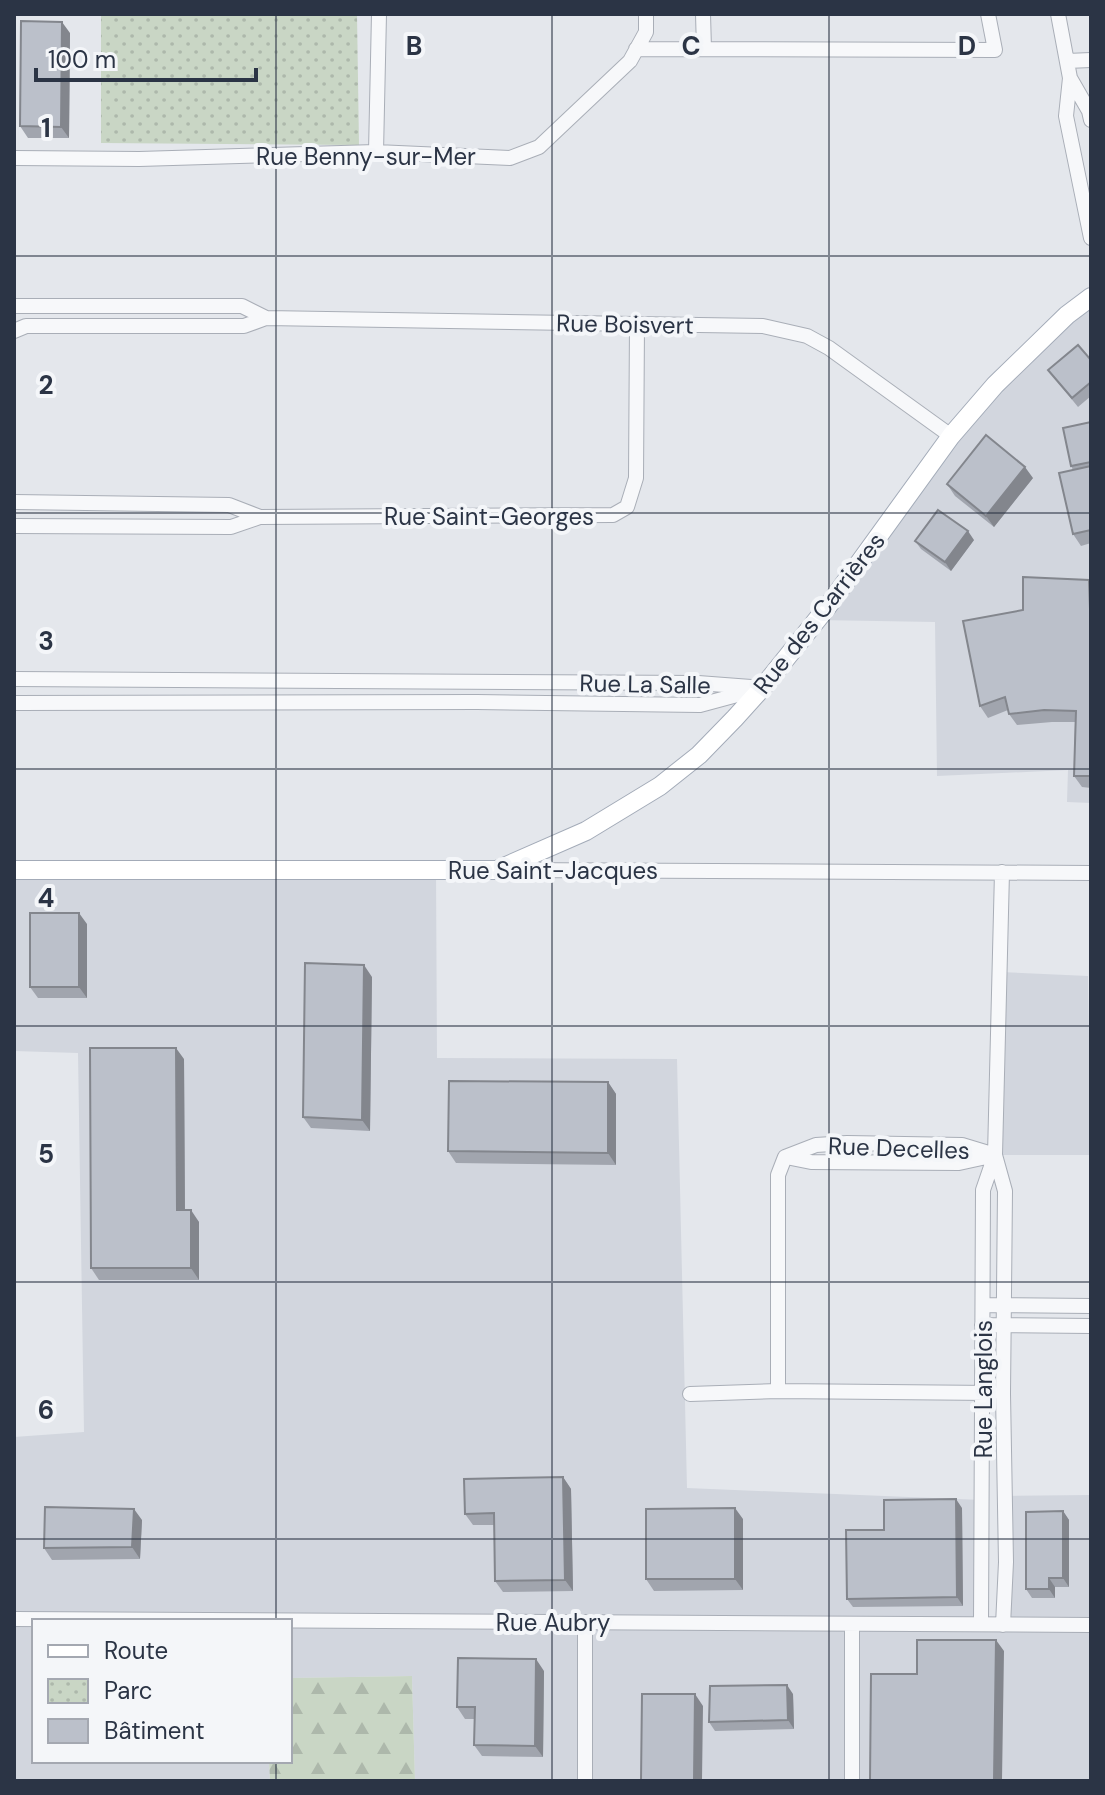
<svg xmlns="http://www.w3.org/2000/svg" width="1105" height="1795" viewBox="0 0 1105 1795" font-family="'DM Sans',sans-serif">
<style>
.built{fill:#d2d6de}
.forest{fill:url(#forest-firs)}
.park{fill:url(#park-dots)}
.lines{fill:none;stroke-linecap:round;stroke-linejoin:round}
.minor-casing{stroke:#a9aeb7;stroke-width:16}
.major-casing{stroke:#a3abb8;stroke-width:20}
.minor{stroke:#f7f8fa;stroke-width:14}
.major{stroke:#fff;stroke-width:18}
.wall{fill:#a1a5ae}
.shaded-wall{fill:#83868d}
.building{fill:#bbc0ca;stroke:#83868d;stroke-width:2}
.grid{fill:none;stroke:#2b3445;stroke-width:2;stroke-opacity:0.55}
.labels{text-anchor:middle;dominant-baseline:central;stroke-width:8;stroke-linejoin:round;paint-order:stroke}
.street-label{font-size:24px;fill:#2b3445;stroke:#f4f6f9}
.grid-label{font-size:26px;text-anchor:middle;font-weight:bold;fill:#2b3445;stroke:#f4f6f9;stroke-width:8;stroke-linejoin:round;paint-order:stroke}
</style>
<defs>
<pattern id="forest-firs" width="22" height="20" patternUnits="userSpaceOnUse" patternTransform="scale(2)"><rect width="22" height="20" fill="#c9d6c5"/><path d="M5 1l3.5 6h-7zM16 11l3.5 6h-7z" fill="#adb8ab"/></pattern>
<pattern id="park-dots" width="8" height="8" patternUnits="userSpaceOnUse" patternTransform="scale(2)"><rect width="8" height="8" fill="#c9d6c5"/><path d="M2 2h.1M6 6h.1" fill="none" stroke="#adb8ab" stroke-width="1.8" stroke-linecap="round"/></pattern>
</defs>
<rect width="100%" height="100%" fill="#e4e7ec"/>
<path class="built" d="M 1091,297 L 1091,803 L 1067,802 L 1068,770 L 937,776 L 935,622 L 818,620 L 951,436 Z
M 14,870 L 436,870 L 437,1058 L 677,1059 L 687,1488 L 982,1500 L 981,1624 L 1002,1625 L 1005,1496 L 1091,1495 L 1091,1781 L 415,1781 L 412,1676 L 290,1678 L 290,1621 L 34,1621 L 34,1761 L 269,1761 L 270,1781 L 14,1781 L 14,1437 L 84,1432 L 78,1053 L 14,1051 Z
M 999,972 L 1088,976 L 1091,1155 L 995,1155 Z"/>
<path class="forest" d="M 412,1676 L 415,1781 L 270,1781 L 269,1761 L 290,1761 L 290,1678 Z"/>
<path class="park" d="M 101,14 L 357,14 L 359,145 L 101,143 Z"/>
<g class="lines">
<g class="minor-casing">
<path id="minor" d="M 703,14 L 704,49
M 1058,14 L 1070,78 L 1066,116 L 1091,238
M 636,49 L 995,50 L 988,14
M 1067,61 L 1091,60
M 1070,78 L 1089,111 L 1091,120
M 376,152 L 379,14
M 14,158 L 139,159 L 376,152 L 510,158 L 539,147 L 630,61 L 646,32 L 646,14
M 14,306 L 242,306 L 266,318
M 14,331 L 26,326 L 244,326 L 266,318 L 763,326 L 807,336 L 829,348 L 951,436
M 14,502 L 229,505 L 260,517
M 14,526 L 231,527 L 260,517 L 613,515 L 627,507 L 636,478 L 637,324
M 14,679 L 698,683 L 751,687
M 14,703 L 477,702 L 700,705 L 763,688
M 502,870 L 1091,873
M 1002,872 L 995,1155 L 1005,1191 L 1003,1394 L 1006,1562 L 1003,1625
M 785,1157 L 816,1145 L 847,1143 L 962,1145 L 995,1155
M 786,1157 L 811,1162 L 959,1163 L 991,1156
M 983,1305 L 1091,1306
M 982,1325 L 1091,1326
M 778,1391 L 778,1175 L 785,1157
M 690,1394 L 778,1391 L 991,1393
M 14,1619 L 1091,1625
M 981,1624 L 983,1190 L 995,1155
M 585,1781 L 585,1622
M 852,1781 L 852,1624"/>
</g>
<g class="major-casing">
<path id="major" d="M 14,870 L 497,870 L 586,831 L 660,786 L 699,755 L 735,718 L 763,687 L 828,606 L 951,436 L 995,385 L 1067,315 L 1091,297"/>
</g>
<use href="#minor" class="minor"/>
<use href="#major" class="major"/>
</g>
<path class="wall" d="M 70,33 L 69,138 L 28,138 L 20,126 Z
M 1091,360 L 1091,396 L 1078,407 L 1048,370 Z
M 1091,422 L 1091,543 L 1081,546 L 1073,534 L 1073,470 L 1071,466 Z
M 1033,478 L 994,527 L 955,496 L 947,484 Z
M 974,540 L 951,571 L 921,549 L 915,541 Z
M 1089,580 L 1091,583 L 1091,788 L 1082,787 L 1074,776 L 1075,722 L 1052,722 L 1017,725 L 1009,714 L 1008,710 L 988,718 L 980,706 L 1023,610 Z
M 87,924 L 87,998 L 38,998 L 30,987 Z
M 372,977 L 370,1131 L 311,1128 L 303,1117 Z
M 184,1059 L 185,1210 L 199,1222 L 199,1280 L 99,1280 L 91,1268 Z
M 608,1082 L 616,1094 L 616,1165 L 456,1163 L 448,1151 Z
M 563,1477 L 571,1489 L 573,1591 L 503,1592 L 495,1581 L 494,1525 L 473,1525 L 465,1514 Z
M 962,1508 L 963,1606 L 853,1607 L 847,1599 L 884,1530 Z
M 1063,1511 L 1069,1520 L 1069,1587 L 1055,1587 L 1055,1598 L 1032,1598 L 1026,1589 Z
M 743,1519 L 743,1590 L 654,1591 L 646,1579 Z
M 142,1520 L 140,1559 L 52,1560 L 44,1548 Z
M 544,1671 L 543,1757 L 482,1756 L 474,1745 L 474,1719 L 465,1719 L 457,1707 Z
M 793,1694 L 794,1729 L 715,1731 L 709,1722 Z"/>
<path class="shaded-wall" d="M 62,22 L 70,33 L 69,138 L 61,127 Z
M 1025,467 L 1033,478 L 994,527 L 986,516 Z
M 968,531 L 974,540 L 951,571 L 945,562 Z
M 1089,580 L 1091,583 L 1091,638 Z
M 79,913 L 87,924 L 87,998 L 79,987 Z
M 364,965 L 372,977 L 370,1131 L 362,1120 Z
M 176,1048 L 184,1059 L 185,1222 L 177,1210 Z
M 608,1082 L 616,1094 L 616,1165 L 608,1153 Z
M 191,1210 L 199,1222 L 199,1280 L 191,1268 Z
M 563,1477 L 571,1489 L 573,1591 L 565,1580 Z
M 956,1499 L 962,1508 L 963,1606 L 957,1597 Z
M 735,1508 L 743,1519 L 743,1590 L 735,1579 Z
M 134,1509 L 142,1520 L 140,1559 L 132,1547 Z
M 1063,1511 L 1069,1520 L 1069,1587 L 1063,1578 Z
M 1049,1578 L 1055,1587 L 1055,1598 L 1049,1589 Z
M 996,1640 L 1004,1651 L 1002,1781 L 994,1781 Z
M 536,1659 L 544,1671 L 543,1757 L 535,1746 Z
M 787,1685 L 793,1694 L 794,1729 L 788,1720 Z
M 695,1694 L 703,1706 L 702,1781 L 694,1781 Z"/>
<path class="building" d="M 21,21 L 62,22 L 61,127 L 20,126 Z
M 1078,345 L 1091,360 L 1091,382 L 1072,398 L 1048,370 Z
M 1091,422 L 1091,462 L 1071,466 L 1063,428 Z
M 986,435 L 1025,467 L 986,516 L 947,484 Z
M 1091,466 L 1091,530 L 1073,534 L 1059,473 Z
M 938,510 L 968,531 L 945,562 L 915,541 Z
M 1023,577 L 1089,580 L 1091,638 L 1091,776 L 1074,776 L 1076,711 L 1044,710 L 1009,714 L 1005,697 L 980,706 L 963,621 L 1023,610 Z
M 30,913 L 79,913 L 79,987 L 30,987 Z
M 305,963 L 364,965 L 362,1120 L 303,1117 Z
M 90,1048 L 176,1048 L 177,1210 L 191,1210 L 191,1268 L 91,1268 Z
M 449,1081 L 608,1082 L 608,1153 L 448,1151 Z
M 563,1477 L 565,1580 L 495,1581 L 494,1513 L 465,1514 L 464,1479 Z
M 956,1499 L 957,1597 L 847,1599 L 846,1530 L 884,1530 L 884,1500 Z
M 45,1507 L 134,1509 L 132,1547 L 44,1548 Z
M 735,1508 L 735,1579 L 646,1579 L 646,1509 Z
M 1063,1511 L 1063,1578 L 1049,1578 L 1049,1589 L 1026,1589 L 1026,1512 Z
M 917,1640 L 996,1640 L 994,1781 L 870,1781 L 871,1674 L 917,1674 Z
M 458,1658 L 536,1659 L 535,1746 L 474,1745 L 475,1707 L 457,1707 Z
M 787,1685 L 788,1720 L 709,1722 L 710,1686 Z
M 642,1694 L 695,1694 L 694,1781 L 641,1781 Z"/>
<path class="grid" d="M 276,14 L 276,1621M 552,14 L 552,1781M 829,14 L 829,1781M 14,256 L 1091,256M 14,513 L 1091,513M 14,769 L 1091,769M 14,1026 L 1091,1026M 14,1282 L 1091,1282M 14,1539 L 1091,1539M 276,1761 L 276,1781"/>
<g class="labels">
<g class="street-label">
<text x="366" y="156">Rue Benny-sur-Mer</text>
<text transform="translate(625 324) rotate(1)">Rue Boisvert</text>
<text x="489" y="516">Rue Saint-Georges</text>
<text transform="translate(819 613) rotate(-52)">Rue des Carrières</text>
<text transform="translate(645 684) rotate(1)">Rue La Salle</text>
<text x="553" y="870">Rue Saint-Jacques</text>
<text transform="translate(899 1148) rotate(2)">Rue Decelles</text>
<text transform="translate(983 1389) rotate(-90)">Rue Langlois</text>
<text x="553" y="1622">Rue Aubry</text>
</g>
</g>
<g class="grid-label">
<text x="414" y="55">B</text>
<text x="691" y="55">C</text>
<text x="967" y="55">D</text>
<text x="46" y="137">1</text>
<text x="46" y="394">2</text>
<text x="46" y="650">3</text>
<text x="46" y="907">4</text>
<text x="46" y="1163">5</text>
<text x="46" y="1419">6</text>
</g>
<rect width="1105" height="1795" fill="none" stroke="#2b3445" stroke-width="32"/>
<rect x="32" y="1619" width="260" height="144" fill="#f4f6f9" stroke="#a4a8b1" stroke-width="2"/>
<rect x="48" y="1645" width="40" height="12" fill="#ffffff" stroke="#a4a8b1" stroke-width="2"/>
<text x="104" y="1659" font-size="24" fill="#2b3445">Route</text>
<rect x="48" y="1679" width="40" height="24" fill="url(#park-dots)" stroke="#a4a8b1" stroke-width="2"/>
<text x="104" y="1699" font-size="24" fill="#2b3445">Parc</text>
<rect x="48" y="1719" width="40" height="24" fill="#bbc0ca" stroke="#a4a8b1" stroke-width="2"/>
<text x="104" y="1739" font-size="24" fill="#2b3445">Bâtiment</text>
<path d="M36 68v12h220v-12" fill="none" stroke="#2b3445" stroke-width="4"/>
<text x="48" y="68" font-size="24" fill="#2b3445" stroke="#f4f6f9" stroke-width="6" paint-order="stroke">100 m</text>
</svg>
